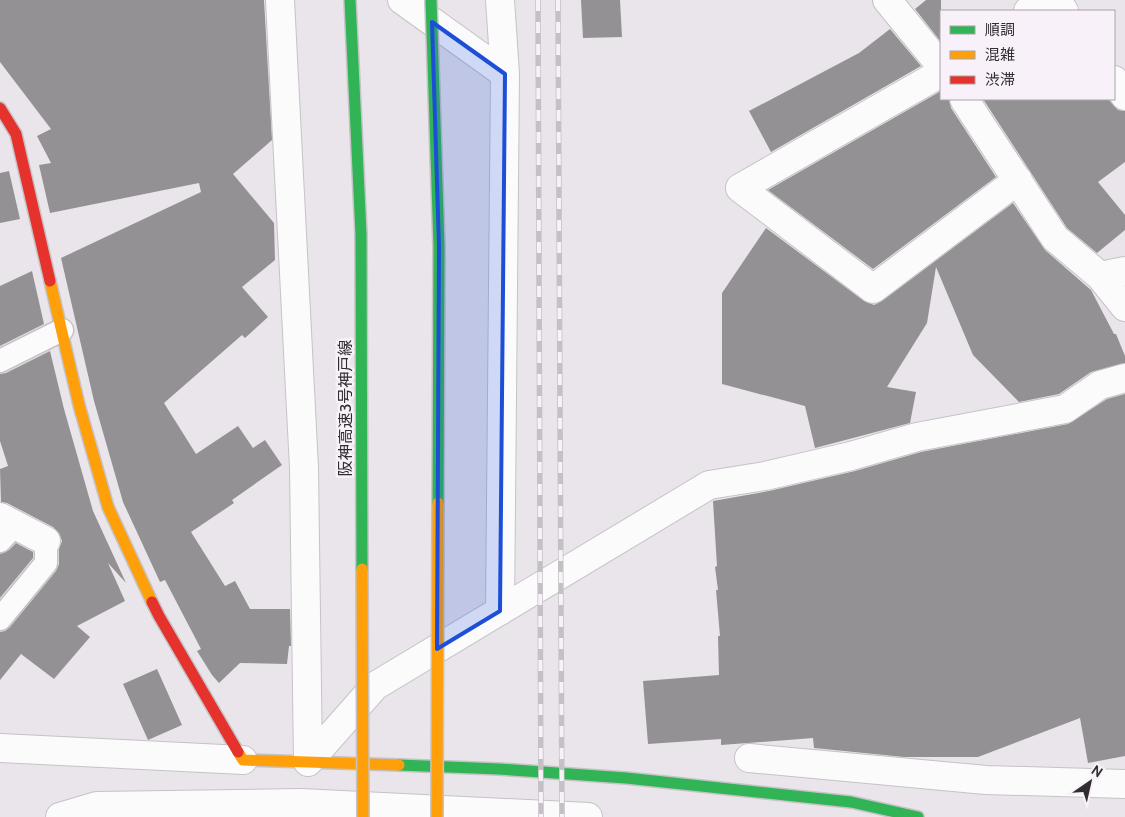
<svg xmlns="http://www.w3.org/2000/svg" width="1125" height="817" viewBox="0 0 1125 817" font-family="Cabin,'Noto Sans JP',sans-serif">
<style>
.building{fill:#949195}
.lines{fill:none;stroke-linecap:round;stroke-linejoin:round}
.lane-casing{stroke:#c5c3c6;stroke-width:25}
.street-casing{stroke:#c5c3c6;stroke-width:30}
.fast-casing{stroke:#c5c3c6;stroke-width:14}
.slow-casing{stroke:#c5c3c6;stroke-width:14}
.jam-casing{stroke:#c5c3c6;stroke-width:14}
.lane{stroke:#fcfbfc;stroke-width:22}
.street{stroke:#fcfbfc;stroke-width:28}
.fast{stroke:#30b455;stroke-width:11}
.slow{stroke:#ff9f0a;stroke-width:11}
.jam{stroke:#e5322d;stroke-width:11}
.rail-casing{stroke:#c3c1c3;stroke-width:5.5}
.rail{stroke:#f8f1f9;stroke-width:4;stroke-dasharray:11;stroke-linecap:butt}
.fast-bridge-casing{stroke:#c5c3c6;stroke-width:14;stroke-linecap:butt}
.slow-bridge-casing{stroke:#c5c3c6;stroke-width:14;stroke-linecap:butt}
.fast-bridge{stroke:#30b455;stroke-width:11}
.slow-bridge{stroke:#ff9f0a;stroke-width:11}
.marked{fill:#1d4ed8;fill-opacity:0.2;stroke:#1d4ed8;stroke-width:4;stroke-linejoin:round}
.labels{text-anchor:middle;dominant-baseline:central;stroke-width:5;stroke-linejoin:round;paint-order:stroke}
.street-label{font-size:16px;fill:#2f2d2f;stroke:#f8f1f9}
</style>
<rect width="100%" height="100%" fill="#e9e5ea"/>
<path class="building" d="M 0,0 L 264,0 L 272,140 L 233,174 L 274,223 L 275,260 L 242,287 L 268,317 L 245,338 L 242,335 L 164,403 L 196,454 L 238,426 L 253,448 L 265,440 L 282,465 L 232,500 L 234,503 L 191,532 L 225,586 L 235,581 L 250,609 L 290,609 L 291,646 L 289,646 L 287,664 L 240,663 L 219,683 L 212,675 L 197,651 L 201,649 L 165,580 L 160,582 L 123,502 L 94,401 L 61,258 L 201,192 L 199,183 L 50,213 L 39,165 L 51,163 L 37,136 L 51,129 L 0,62 Z
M 581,0 L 620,0 L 622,37 L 583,38 Z
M 926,0 L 941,0 L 941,42 L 915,9 Z
M 890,29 L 921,66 L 771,152 L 749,111 L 859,53 Z
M 941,91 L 941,99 L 949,99 L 951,108 L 996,177 L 873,269 L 768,190 Z
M 983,99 L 1108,99 L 1118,110 L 1125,111 L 1125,162 L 1098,182 L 1125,215 L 1125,230 L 1097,253 L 1067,228 Z
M 9,171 L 20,219 L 0,223 L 0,173 Z
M 1013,203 L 1045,250 L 1091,290 L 1114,334 L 1116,334 L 1125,356 L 1125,363 L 1091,372 L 1059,394 L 1019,402 L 973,355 L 936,267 L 927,323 L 887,387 L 916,392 L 910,423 L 815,448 L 805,406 L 722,384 L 722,293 L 766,228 L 864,301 L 874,305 L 882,301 Z
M 32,271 L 44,324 L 0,346 L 0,286 Z
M 50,351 L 64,409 L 93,511 L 126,583 L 108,563 L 125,601 L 77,626 L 90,637 L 54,679 L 21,654 L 0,680 L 0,632 L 5,631 L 10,627 L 56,571 L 59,564 L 59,549 L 62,541 L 59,533 L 53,527 L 7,503 L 1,502 L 0,469 L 8,466 L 0,441 L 0,374 L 6,373 Z
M 1125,394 L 1125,756 L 1088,763 L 1080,718 L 978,757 L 904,757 L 814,748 L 813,738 L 721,745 L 721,739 L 648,744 L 643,681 L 719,675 L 718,636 L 720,636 L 716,590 L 718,590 L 715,567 L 717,566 L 713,501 L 769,491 L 855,471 L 921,452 L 1068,424 L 1107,399 Z
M 16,543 L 33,552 L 33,558 L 0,598 L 0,554 L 9,550 Z
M 157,669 L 182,725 L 148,740 L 123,684 Z"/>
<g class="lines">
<g class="lane-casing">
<path id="lane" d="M 0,361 L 62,330
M 0,541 L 15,525
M 0,619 L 46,563 L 46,541"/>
</g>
<g class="street-casing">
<path id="street" d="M 280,0 L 304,468 L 308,762
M 402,0 L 505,74
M 887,0 L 941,66
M 1056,0 L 1064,11
M 1028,11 L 1044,0
M 941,73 L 740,188 L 873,289 L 1018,180
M 1114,80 L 1125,96
M 964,99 L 1055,238 L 1100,276 L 1125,271
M 1100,276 L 1125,307
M 0,517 L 46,541
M 500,611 L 505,74 L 500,0
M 0,748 L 243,760
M 749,758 L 986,780 L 1125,784
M 308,762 L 375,686 L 709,485 L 765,476 L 851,456 L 917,437 L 1065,409 L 1100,385 L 1125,378
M 60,817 L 97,806 L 301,803 L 588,817"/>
</g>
<g class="fast-casing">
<path id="fast" d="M 399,765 L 499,769 L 626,778 L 851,802 L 918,817"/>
</g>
<g class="slow-casing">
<path id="slow" d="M 50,281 L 79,405 L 108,507 L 152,602
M 238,752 L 243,760 L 399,765"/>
</g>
<g class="jam-casing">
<path id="jam" d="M 0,108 L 16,134 L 50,281
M 152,602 L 159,616 L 238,752"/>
</g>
<use href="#lane" class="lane"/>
<use href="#street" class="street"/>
<use href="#fast" class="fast"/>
<use href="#slow" class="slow"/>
<use href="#jam" class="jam"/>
<g class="rail-casing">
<path id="rail" d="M 538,0 L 541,817
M 558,0 L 562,817"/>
</g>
<use href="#rail" class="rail"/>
<g class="fast-bridge-casing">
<path id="fast-bridge" d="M 350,0 L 361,234 L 362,569
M 431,0 L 439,247 L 438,503"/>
</g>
<g class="slow-bridge-casing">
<path id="slow-bridge" d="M 362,569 L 363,817
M 437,817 L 438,503"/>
</g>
<use href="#fast-bridge" class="fast-bridge"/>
<use href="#slow-bridge" class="slow-bridge"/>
</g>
<path class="marked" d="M 432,22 L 505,74 L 500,611 L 437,649 L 439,247 Z"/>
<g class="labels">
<g class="street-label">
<text transform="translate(345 408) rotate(-90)">阪神高速3号神戸線</text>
</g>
</g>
<rect x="940" y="10" width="175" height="90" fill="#f8f1f9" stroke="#a8a3a8"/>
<rect x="950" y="26" width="25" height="8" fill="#30b455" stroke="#a8a3a8"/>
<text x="985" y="35" font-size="15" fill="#2f2d2f">順調</text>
<rect x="950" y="51" width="25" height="8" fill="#ff9f0a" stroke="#a8a3a8"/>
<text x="985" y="60" font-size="15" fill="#2f2d2f">混雑</text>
<rect x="950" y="76" width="25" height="8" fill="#e5322d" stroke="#a8a3a8"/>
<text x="985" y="85" font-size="15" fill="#2f2d2f">渋滞</text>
<g transform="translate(1090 782) rotate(34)" stroke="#f8f1f9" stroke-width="4" paint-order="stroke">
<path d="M0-4L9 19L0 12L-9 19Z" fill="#2f2d2f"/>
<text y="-8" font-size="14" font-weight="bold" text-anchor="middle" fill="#2f2d2f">N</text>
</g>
</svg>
